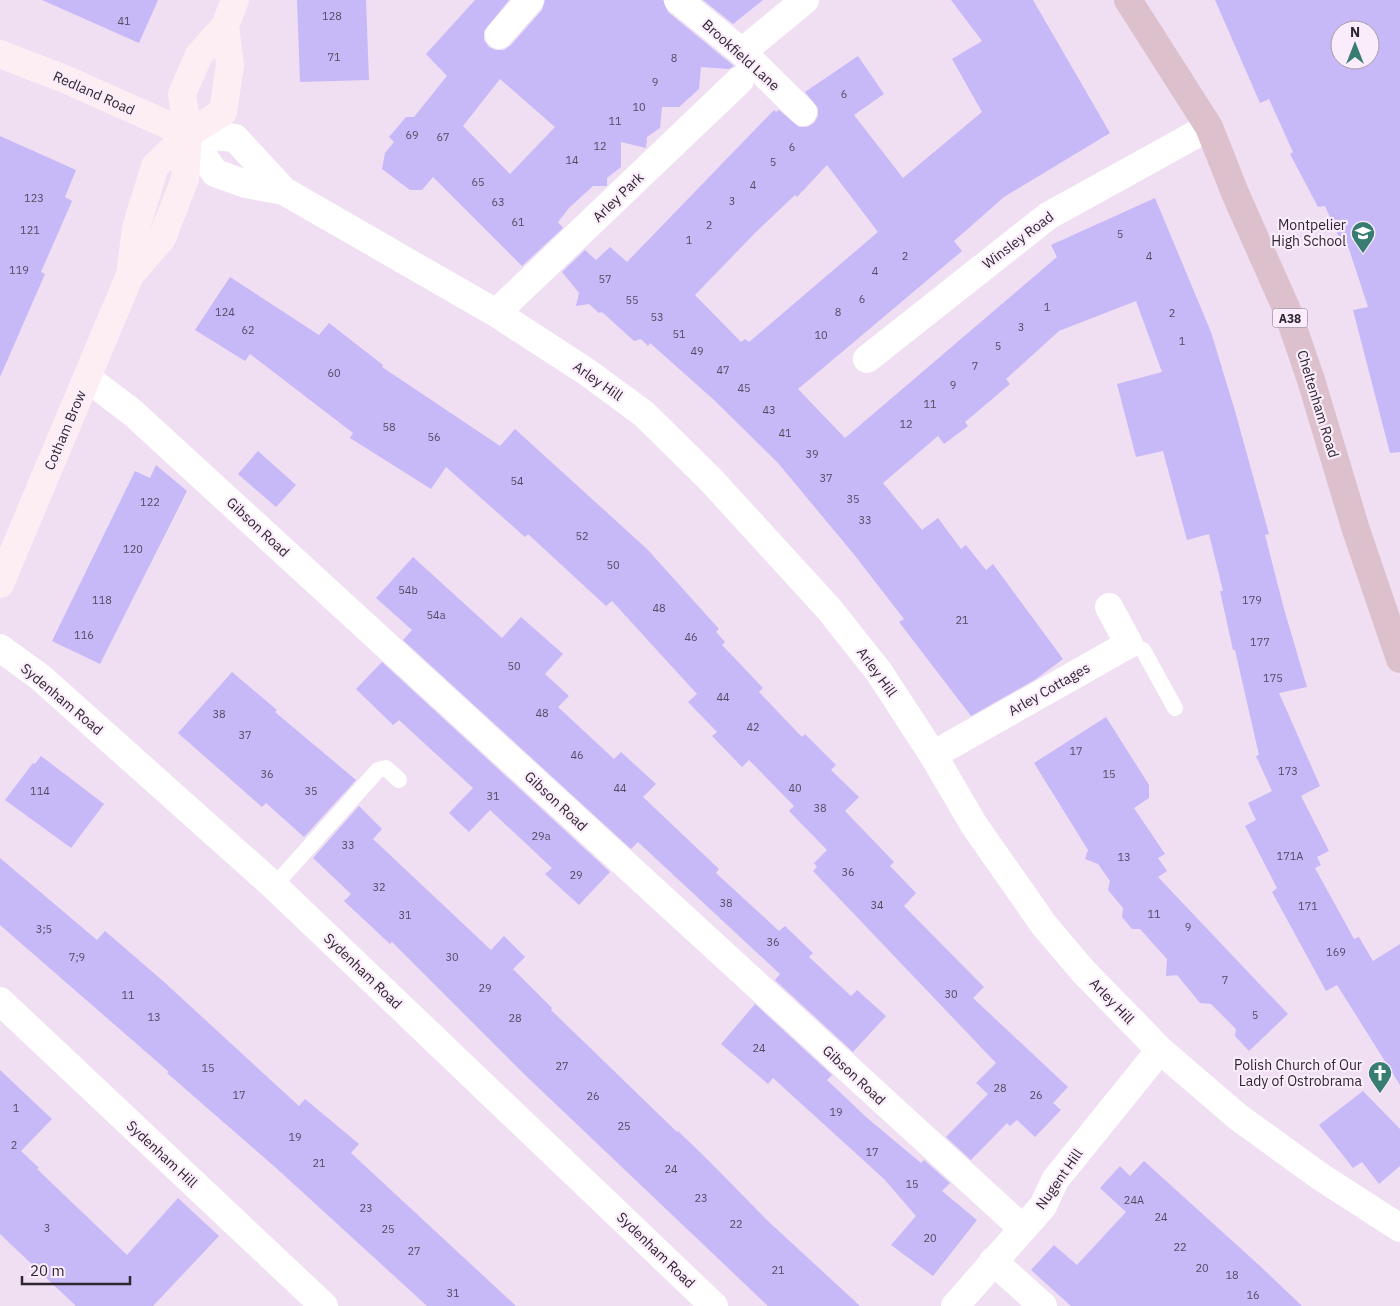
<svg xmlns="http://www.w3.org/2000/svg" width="1400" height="1306" viewBox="0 0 1400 1306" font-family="'IBM Plex Sans',sans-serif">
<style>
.building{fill:#c7b8f8;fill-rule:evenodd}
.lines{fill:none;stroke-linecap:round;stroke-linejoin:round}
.lane{stroke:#fff;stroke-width:16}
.street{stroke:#fff;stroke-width:28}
.secondary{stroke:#fdeef4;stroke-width:28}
.primary{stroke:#dcc1cc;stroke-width:28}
.labels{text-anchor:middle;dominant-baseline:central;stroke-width:4.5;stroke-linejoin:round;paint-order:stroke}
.number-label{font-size:11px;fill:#544b60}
.shield{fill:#fbecfc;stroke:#6b626c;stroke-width:1}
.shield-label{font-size:12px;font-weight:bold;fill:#2d272e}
.street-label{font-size:14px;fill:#2d272e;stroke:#fbecfc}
.poi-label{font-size:14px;fill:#2d272e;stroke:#fbecfc;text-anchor:end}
</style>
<rect width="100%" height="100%" fill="#f0def2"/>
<path class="building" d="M 42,0 L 158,0 L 139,43 Z
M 297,0 L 366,0 L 369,80 L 300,82 Z
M 475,0 L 509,0 L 484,31 L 484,40 L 489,47 L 496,50 L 504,50 L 511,45 L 542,10 L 545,0 L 663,0 L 668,12 L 734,66 L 729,69 L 701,67 L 699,89 L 679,107 L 662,107 L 660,128 L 647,137 L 646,148 L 621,142 L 621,167 L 607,178 L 607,186 L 593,186 L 569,208 L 558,222 L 563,228 L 522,266 L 433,177 L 422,190 L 410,190 L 382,169 L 385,153 L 394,142 L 389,137 L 406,117 L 414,117 L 447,76 L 426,54 ZM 500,79 L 555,127 L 510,174 L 463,126 Z
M 703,0 L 763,0 L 733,24 Z
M 951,0 L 1033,0 L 1110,133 L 1004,197 L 954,241 L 962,251 L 798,389 L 845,438 L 1057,257 L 1051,245 L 1155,198 L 1211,332 L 1235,411 L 1269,534 L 1265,535 L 1284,609 L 1307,687 L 1279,693 L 1320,786 L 1301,796 L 1329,851 L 1317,857 L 1321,865 L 1315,868 L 1354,939 L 1359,937 L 1373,961 L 1400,944 L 1400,1085 L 1337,985 L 1326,991 L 1272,892 L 1277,888 L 1245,826 L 1256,820 L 1248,803 L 1272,791 L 1256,756 L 1259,755 L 1235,650 L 1233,650 L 1220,591 L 1223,591 L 1209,534 L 1187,540 L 1163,451 L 1136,457 L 1117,384 L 1162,372 L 1136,301 L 1059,331 L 1006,379 L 1010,384 L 965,422 L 968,426 L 944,444 L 938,436 L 883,483 L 922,530 L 938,518 L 961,549 L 966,545 L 986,570 L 993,564 L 1063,659 L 1036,679 L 971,716 L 899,622 L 904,619 L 852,552 L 778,463 L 714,400 L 650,343 L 648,346 L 641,339 L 634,341 L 602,312 L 599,313 L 589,304 L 576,306 L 579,293 L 562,272 L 585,250 L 596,260 L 610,247 L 627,262 L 774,110 L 776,112 L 779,110 L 799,127 L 807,127 L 814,123 L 818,116 L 818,108 L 805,92 L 858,56 L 884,94 L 854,115 L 903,178 L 982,112 L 952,59 L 982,41 ZM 827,165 L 878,232 L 749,342 L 745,339 L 741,342 L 695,295 L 757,231 L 795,195 L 797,197 Z
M 1215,0 L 1400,0 L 1400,452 L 1390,453 L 1353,310 L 1368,307 L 1349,249 L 1338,235 L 1325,206 L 1318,207 L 1290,154 L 1293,152 L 1269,99 L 1260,103 ZM 1340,30 L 1370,30 L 1370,60 L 1340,60 Z
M 0,136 L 76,170 L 65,197 L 72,201 L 41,272 L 45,274 L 0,377 Z
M 230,277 L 319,335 L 329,323 L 383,365 L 382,367 L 500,446 L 515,429 L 647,549 L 719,629 L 716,632 L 725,642 L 722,645 L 763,688 L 759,692 L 802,737 L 805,734 L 836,765 L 831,770 L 859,797 L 845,811 L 894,862 L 890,866 L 916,893 L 904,906 L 984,987 L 973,998 L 1068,1087 L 1053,1103 L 1061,1110 L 1035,1137 L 1017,1120 L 1010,1126 L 1007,1123 L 971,1160 L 946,1137 L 988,1094 L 976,1083 L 996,1063 L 813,871 L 817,867 L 814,863 L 827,850 L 789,811 L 794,806 L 749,760 L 742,767 L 712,736 L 717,732 L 688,702 L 697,694 L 612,601 L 606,606 L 528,534 L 525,537 L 446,467 L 431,489 L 350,438 L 353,433 L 250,354 L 245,361 L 195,330 Z
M 258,451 L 296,485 L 276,507 L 238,474 Z
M 156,465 L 187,491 L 100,664 L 52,641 L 135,471 L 150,478 Z
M 413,557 L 502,638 L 521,617 L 563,654 L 545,674 L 569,696 L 558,707 L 614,759 L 621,752 L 656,784 L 643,797 L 719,869 L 716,873 L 779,931 L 785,926 L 813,953 L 809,957 L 851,996 L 857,990 L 886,1016 L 853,1052 L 775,980 L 780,974 L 638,842 L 631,849 L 403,640 L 412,630 L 376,598 Z
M 382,662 L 610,872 L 579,905 L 545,874 L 552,868 L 490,810 L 469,832 L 449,813 L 473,788 L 399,720 L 393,725 L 356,689 Z
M 232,672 L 277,710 L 275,712 L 356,780 L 304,837 L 266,803 L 262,807 L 178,733 Z
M 1106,717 L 1149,785 L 1149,798 L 1134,808 L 1165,854 L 1158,858 L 1167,871 L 1158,877 L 1288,1014 L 1249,1051 L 1235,1036 L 1236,1029 L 1211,1004 L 1200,1003 L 1177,975 L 1166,976 L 1167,959 L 1140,929 L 1132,929 L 1122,917 L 1123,908 L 1108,890 L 1110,881 L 1098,864 L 1085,859 L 1088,850 L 1034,763 Z
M 41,756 L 104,804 L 71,848 L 5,800 L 33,763 L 35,764 Z
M 359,806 L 382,829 L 373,839 L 491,950 L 504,936 L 525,957 L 513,969 L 552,1008 L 551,1010 L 677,1132 L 678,1131 L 708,1160 L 769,1222 L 860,1306 L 768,1306 L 524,1074 L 392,942 L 390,944 L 344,901 L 351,894 L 313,858 Z
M 0,858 L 97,940 L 105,931 L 163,981 L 299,1106 L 305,1099 L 359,1144 L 351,1153 L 516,1306 L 427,1306 L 275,1167 L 167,1073 L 169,1072 L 0,925 Z
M 755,1004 L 832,1075 L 827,1080 L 866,1117 L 921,1163 L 924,1160 L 950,1183 L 942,1191 L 977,1220 L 933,1276 L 891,1245 L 916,1216 L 884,1179 L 773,1078 L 768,1084 L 721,1044 Z
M 0,1070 L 52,1119 L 21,1151 L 39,1168 L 37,1169 L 127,1255 L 178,1198 L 219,1236 L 153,1306 L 76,1306 L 0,1234 Z
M 1363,1091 L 1400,1129 L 1400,1166 L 1379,1184 L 1362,1162 L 1353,1168 L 1319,1125 Z
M 1144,1161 L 1260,1266 L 1302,1306 L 1071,1306 L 1031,1270 L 1054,1245 L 1077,1265 L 1126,1212 L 1100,1188 L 1120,1166 L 1130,1176 Z"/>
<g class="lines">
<path class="lane" d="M 1129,644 L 1143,650 L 1175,708
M 274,886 L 378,770 L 386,768 L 399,780"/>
<path class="street" d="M 678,0 L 742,52 L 803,112
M 499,35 L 530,0
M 742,52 L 805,0
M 188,134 L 235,138 L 284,191 L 496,313 L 587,372 L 644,414 L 711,480 L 829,609 L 879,672 L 933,755 L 974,825 L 1044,925 L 1083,971 L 1160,1050 L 1238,1117 L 1321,1177 L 1400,1228
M 188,134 L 215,173 L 246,184 L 284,191
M 496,313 L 740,80
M 867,359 L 1048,216 L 1209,127
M 87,378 L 133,413 L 1022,1228
M 0,648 L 40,677 L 274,886 L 714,1306
M 933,755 L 1129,644 L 1109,607
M 0,1001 L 324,1306
M 993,1261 L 1043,1306
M 955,1306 L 1043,1206 L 1055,1180 L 1160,1050"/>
<path class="secondary" d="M 0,54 L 67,80 L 188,134
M 130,275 L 162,238 L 185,179 L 188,134 L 182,94 L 199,55 L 225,26 L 235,0
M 0,584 L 130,275 L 136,228 L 155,166 L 188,134 L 223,112 L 230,65 L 225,26"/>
<path class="primary" d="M 1128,0 L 1209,127 L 1235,193 L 1287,310 L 1311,380 L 1356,530 L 1400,659"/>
</g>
<defs>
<g id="school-pin" transform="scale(1.25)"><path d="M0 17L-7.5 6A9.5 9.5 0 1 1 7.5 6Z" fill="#387d72" stroke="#fbecfc"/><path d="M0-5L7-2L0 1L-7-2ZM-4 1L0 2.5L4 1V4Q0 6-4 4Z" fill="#fff"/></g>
<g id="church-pin" transform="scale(1.25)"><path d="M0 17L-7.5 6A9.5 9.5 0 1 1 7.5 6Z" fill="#387d72" stroke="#fbecfc"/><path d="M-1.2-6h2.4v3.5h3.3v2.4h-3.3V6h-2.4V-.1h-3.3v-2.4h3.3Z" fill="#fff"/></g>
</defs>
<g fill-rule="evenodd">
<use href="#school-pin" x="1363" y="233"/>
<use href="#church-pin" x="1380" y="1073"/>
</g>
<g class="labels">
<g class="number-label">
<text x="332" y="16">128</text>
<text x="124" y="21">41</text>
<text x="334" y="57">71</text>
<text x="674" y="58">8</text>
<text x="655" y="82">9</text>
<text x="844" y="94">6</text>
<text x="639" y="107">10</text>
<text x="615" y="121">11</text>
<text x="412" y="135">69</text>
<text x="443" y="137">67</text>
<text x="600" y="146">12</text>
<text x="792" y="147">6</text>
<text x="572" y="160">14</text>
<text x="773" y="162">5</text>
<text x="478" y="182">65</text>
<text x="753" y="185">4</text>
<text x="34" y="198">123</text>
<text x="732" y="201">3</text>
<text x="498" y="202">63</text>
<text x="518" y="222">61</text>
<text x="709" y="225">2</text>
<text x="30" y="230">121</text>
<text x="1120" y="234">5</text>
<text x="689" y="240">1</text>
<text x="905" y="256">2</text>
<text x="1149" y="256">4</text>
<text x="19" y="270">119</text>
<text x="875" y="271">4</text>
<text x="605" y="279">57</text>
<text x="862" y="299">6</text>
<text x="632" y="300">55</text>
<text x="1047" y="307">1</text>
<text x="225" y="312">124</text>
<text x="838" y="312">8</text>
<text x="1172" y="313">2</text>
<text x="657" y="317">53</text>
<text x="1021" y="327">3</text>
<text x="248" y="330">62</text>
<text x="679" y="334">51</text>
<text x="821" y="335">10</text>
<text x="1182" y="341">1</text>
<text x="998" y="346">5</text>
<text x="697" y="351">49</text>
<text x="975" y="366">7</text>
<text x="723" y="370">47</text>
<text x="334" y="373">60</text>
<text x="953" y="385">9</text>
<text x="744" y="388">45</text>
<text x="930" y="404">11</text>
<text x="769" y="410">43</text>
<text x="906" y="424">12</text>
<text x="389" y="427">58</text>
<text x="785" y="433">41</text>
<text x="434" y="437">56</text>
<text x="812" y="454">39</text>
<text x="826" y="478">37</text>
<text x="517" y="481">54</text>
<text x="853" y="499">35</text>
<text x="150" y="502">122</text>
<text x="865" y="520">33</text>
<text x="582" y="536">52</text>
<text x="133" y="549">120</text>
<text x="613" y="565">50</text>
<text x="408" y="590">54b</text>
<text x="102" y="600">118</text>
<text x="1252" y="600">179</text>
<text x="659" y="608">48</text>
<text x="436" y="615">54a</text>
<text x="962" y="620">21</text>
<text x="84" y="635">116</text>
<text x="691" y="637">46</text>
<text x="1260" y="642">177</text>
<text x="514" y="666">50</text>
<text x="1273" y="678">175</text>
<text x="723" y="697">44</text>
<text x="542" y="713">48</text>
<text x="219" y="714">38</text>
<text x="753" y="727">42</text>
<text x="245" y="735">37</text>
<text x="1076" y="751">17</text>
<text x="577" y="755">46</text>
<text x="1288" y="771">173</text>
<text x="267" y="774">36</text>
<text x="1109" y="774">15</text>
<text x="620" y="788">44</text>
<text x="795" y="788">40</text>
<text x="40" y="791">114</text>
<text x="311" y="791">35</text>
<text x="493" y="796">31</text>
<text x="820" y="808">38</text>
<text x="541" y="836">29a</text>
<text x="348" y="845">33</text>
<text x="1290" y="856">171A</text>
<text x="1124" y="857">13</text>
<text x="848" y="872">36</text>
<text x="576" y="875">29</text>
<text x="379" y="887">32</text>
<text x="726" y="903">38</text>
<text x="877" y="905">34</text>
<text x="1308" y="906">171</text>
<text x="1154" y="914">11</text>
<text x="405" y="915">31</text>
<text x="1188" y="927">9</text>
<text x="44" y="929">3;5</text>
<text x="773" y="942">36</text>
<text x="1336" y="952">169</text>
<text x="77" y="957">7;9</text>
<text x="452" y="957">30</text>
<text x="1225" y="980">7</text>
<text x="485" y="988">29</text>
<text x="951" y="994">30</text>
<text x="128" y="995">11</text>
<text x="1255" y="1015">5</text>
<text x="154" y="1017">13</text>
<text x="515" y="1018">28</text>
<text x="759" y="1048">24</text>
<text x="562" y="1066">27</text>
<text x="208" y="1068">15</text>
<text x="1000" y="1088">28</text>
<text x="239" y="1095">17</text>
<text x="1036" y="1095">26</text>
<text x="593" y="1096">26</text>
<text x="16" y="1108">1</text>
<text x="836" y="1112">19</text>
<text x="624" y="1126">25</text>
<text x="295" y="1137">19</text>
<text x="14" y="1145">2</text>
<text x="872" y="1152">17</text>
<text x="319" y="1163">21</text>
<text x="671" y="1169">24</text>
<text x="912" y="1184">15</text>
<text x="701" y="1198">23</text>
<text x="1134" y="1200">24A</text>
<text x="366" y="1208">23</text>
<text x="1161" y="1217">24</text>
<text x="736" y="1224">22</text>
<text x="47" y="1228">3</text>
<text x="388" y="1229">25</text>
<text x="930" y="1238">20</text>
<text x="1180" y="1247">22</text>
<text x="414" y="1251">27</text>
<text x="1202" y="1268">20</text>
<text x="778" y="1270">21</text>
<text x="1232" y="1275">18</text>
<text x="453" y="1293">31</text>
<text x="1253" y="1295">16</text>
</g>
<rect class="shield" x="1272.5" y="308.5" width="35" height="19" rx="4"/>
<g class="shield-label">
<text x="1290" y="318">A38</text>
</g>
<g class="street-label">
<text transform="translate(741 55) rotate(42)">Brookfield Lane</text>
<text transform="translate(94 93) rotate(24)">Redland Road</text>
<text transform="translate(618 197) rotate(-44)">Arley Park</text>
<text transform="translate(1018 240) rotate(-37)">Winsley Road</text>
<text transform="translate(598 381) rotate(35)">Arley Hill</text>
<text transform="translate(1318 404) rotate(73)">Cheltenham Road</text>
<text transform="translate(65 430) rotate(-67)">Cotham Brow</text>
<text transform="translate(258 527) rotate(43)">Gibson Road</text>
<text transform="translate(877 672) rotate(54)">Arley Hill</text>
<text transform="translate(1049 689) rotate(-30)">Arley Cottages</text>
<text transform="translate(62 699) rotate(40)">Sydenham Road</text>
<text transform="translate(556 801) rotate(43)">Gibson Road</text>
<text transform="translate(363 971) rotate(44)">Sydenham Road</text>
<text transform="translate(1112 1001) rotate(46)">Arley Hill</text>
<text transform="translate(854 1075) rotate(43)">Gibson Road</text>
<text transform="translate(162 1154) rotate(43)">Sydenham Hill</text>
<text transform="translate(1059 1179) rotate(-55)">Nugent Hill</text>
<text transform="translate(656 1250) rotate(44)">Sydenham Road</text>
</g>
<g class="poi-label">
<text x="1346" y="225">Montpelier<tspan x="1346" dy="16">High School</tspan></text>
<text x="1362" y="1065">Polish Church of Our<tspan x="1362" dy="16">Lady of Ostrobrama</tspan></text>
</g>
</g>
<g transform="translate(1355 45)"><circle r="24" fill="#fbecfc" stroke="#a99daa"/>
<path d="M0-4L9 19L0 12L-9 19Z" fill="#387d72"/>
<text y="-8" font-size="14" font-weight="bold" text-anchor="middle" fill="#2d272e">N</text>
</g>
<path d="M22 1276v8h108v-8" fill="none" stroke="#2d272e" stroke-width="2.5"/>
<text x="30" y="1276" font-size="15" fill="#2d272e" stroke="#fbecfc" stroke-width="4" paint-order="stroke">20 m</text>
</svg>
